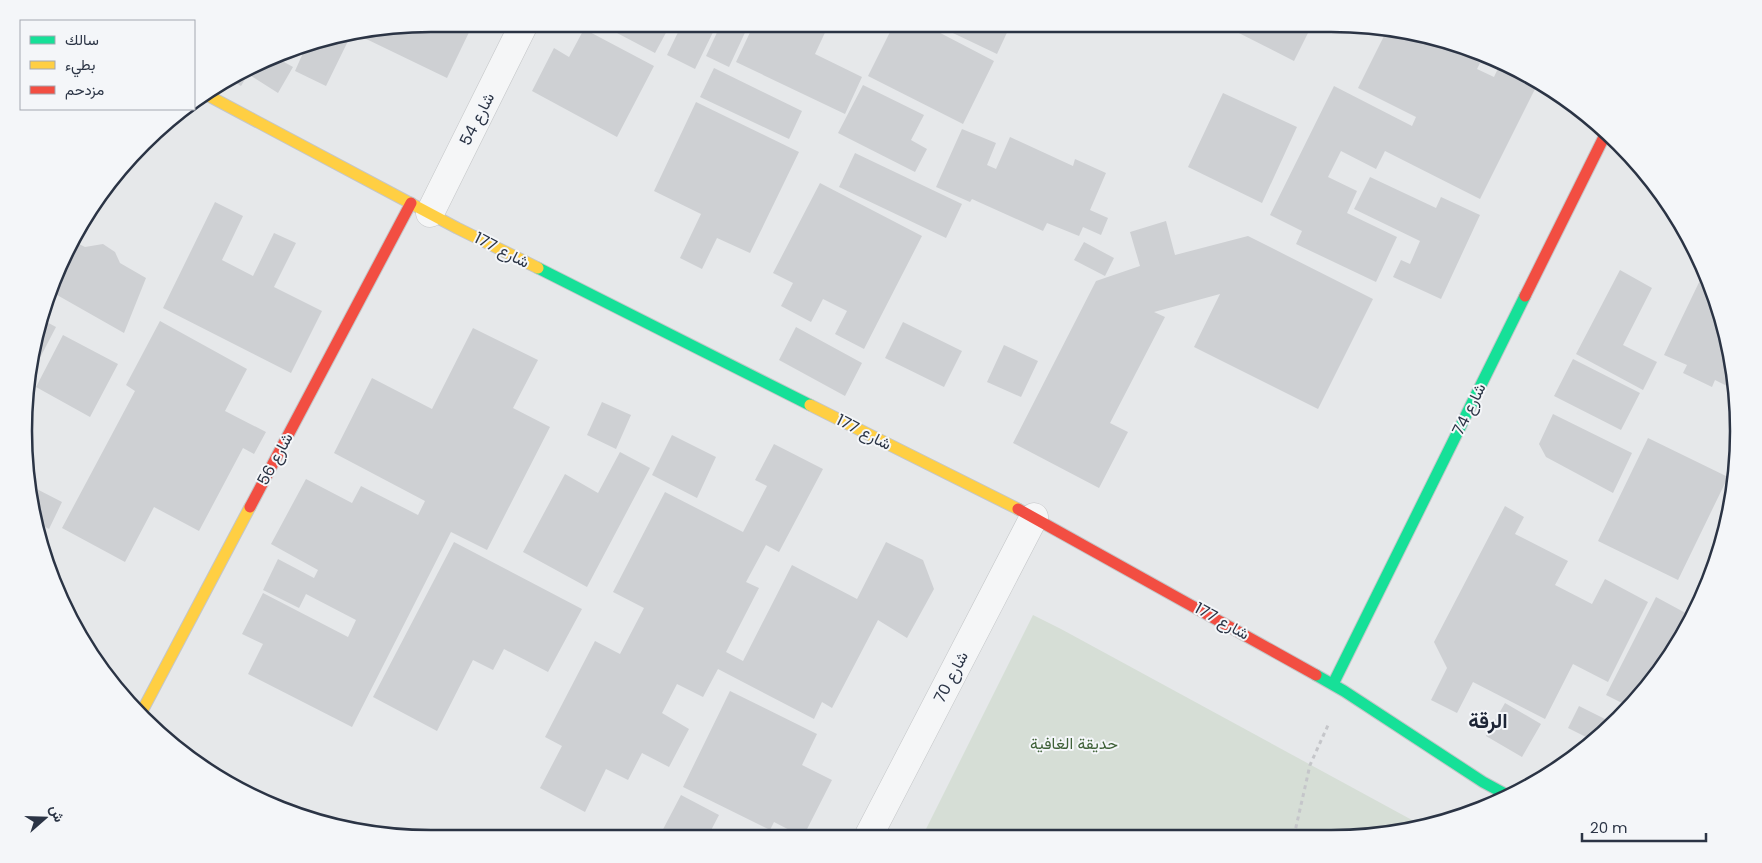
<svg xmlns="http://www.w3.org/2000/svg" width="1762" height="863" viewBox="0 0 1762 863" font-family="Poppins,Vazirmatn,sans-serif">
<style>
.green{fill:#d6ded6}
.building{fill:#ced0d3}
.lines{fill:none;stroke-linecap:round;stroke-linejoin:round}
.street-casing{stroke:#c4c6c8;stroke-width:29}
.fast-casing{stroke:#c4c6c8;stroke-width:13}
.slow-casing{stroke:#c4c6c8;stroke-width:13}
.jam-casing{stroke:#c4c6c8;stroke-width:13}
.path{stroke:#c5c6ca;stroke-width:3;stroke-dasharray:4 4;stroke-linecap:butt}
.street{stroke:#f5f6f7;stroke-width:28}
.fast{stroke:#16e098;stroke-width:11}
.slow{stroke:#ffcf43;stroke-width:11}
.jam{stroke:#f24e42;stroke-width:11}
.labels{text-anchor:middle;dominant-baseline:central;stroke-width:4;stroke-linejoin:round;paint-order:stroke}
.street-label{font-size:16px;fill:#2b3445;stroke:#f4f6f9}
.park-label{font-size:16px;fill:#3f6138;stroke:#f4f6f9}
.district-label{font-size:21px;font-weight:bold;fill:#1d2536;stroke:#f4f6f9}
.rim{fill:none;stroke:#2b3445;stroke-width:2.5}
</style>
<rect width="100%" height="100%" fill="#e6e8ea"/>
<path class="green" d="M 1033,615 L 1061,629 L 1423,826 L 1383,836 L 922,837 Z"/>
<path class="building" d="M 431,24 L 473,24 L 447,78 L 360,36 Z
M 600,24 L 658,24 L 668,29 L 655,53 Z
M 682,24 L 717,24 L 695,69 L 667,55 Z
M 721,24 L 749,24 L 729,67 L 706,56 Z
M 754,24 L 829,24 L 815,54 L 862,77 L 845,114 L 736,62 Z
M 894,24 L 923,24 L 994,61 L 963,124 L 868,76 Z
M 934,24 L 1011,24 L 997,54 Z
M 1221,24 L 1296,25 L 1309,31 L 1294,61 Z
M 584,29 L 654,66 L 617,137 L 532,91 L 554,48 L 569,57 Z
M 1387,30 L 1436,38 L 1453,44 L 1451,48 L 1480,63 L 1477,69 L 1494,77 L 1501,62 L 1511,66 L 1538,83 L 1480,199 L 1385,151 L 1376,169 L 1341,151 L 1328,177 L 1357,191 L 1347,213 L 1397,237 L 1376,282 L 1296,244 L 1302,231 L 1270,215 L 1334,86 L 1412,126 L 1416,117 L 1358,88 Z
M 350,37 L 326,86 L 295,71 L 307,44 Z
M 277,58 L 293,67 L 278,93 L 248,74 L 241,86 L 233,81 Z
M 714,68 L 802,111 L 789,139 L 700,97 Z
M 863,85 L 924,115 L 911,140 L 927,149 L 915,172 L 838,133 Z
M 1223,93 L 1297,127 L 1262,203 L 1188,167 Z
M 696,102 L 799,152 L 750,253 L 717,238 L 702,269 L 680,258 L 701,214 L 654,191 Z
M 962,129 L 996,143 L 987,165 L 996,169 L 1010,137 L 1073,166 L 1075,159 L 1106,173 L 1090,210 L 1108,218 L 1101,235 L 1083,227 L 1079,236 L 1047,223 L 1043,231 L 972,199 L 970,202 L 936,187 Z
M 855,153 L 962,204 L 946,238 L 839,187 Z
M 1370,177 L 1436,208 L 1441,197 L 1480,215 L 1441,299 L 1393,277 L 1401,260 L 1410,264 L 1420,241 L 1354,209 Z
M 820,183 L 922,236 L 864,349 L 835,334 L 847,311 L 823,299 L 811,322 L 781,306 L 793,283 L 773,273 Z
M 215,202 L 243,216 L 222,260 L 253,276 L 274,233 L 296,243 L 274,287 L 322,311 L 291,373 L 163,308 Z
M 1166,221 L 1175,255 L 1248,236 L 1373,299 L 1318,409 L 1194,347 L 1220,294 L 1154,312 L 1165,317 L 1110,423 L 1128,432 L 1099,488 L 1013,443 L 1096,281 L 1140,266 L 1130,232 Z
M 73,241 L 85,247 L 103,244 L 115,252 L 120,263 L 146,278 L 124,333 L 50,291 L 55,275 Z
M 1084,242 L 1114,258 L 1105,276 L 1074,260 Z
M 1620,270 L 1652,288 L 1623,345 L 1657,362 L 1643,390 L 1576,354 Z
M 1704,272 L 1717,300 L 1735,378 L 1735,390 L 1715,380 L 1712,387 L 1683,373 L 1687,365 L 1664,355 Z
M 41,319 L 56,327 L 31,375 L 32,352 Z
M 160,321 L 247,369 L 225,411 L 266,432 L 254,454 L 243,448 L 199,531 L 154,507 L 125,562 L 62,528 L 135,391 L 126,385 Z
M 903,322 L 962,351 L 944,387 L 885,358 Z
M 796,327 L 862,363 L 845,396 L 779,360 Z
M 473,328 L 538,360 L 513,408 L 550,427 L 487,550 L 451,532 L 352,727 L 248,674 L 263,644 L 242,634 L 263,593 L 348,637 L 356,620 L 306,594 L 299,608 L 263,590 L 278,559 L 314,578 L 318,570 L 271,544 L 306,479 L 352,503 L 361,486 L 418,515 L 425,501 L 334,453 L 372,378 L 432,409 Z
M 63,335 L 118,364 L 90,417 L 36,387 Z
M 1004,345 L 1038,361 L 1021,397 L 987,382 Z
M 1573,359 L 1640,393 L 1621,430 L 1554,396 Z
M 602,402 L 631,415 L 616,449 L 587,435 Z
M 1553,414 L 1632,453 L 1613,493 L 1546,457 L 1539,444 Z
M 672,435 L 716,457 L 697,498 L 652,475 Z
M 1648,438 L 1728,477 L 1678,580 L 1598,541 Z
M 774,444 L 823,469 L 779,552 L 766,545 L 746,582 L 759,588 L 726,652 L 743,661 L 792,565 L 857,599 L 886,542 L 923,560 L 934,589 L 907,638 L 878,620 L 832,708 L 822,702 L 814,719 L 718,669 L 703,697 L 677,684 L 662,713 L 689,729 L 669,767 L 642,753 L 628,780 L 606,769 L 585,812 L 540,788 L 562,746 L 545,737 L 595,641 L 620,654 L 644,608 L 613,592 L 665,492 L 743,532 L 767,486 L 755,480 Z
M 620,452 L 650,468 L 587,587 L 523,552 L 565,474 L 598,493 Z
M 27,484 L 62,502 L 49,529 L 39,524 Z
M 1505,506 L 1524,517 L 1515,534 L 1568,561 L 1555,585 L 1592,604 L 1605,579 L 1648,602 L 1608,682 L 1573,664 L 1545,719 L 1473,682 L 1457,713 L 1431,700 L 1447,668 L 1434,642 Z
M 454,542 L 582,609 L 548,672 L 504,649 L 493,670 L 473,660 L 437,731 L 373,697 Z
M 1656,597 L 1693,617 L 1637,700 L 1630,707 L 1606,695 Z
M 730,691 L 817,734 L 802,765 L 832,780 L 803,837 L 774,822 L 770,830 L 683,787 Z
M 1505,703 L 1541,724 L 1522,757 L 1486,736 Z
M 1579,706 L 1609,721 L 1605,728 L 1592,740 L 1568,728 Z
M 681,795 L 719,815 L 707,838 L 659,837 Z"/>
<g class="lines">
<g class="street-casing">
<path id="street" d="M 430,213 L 524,24
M 868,837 L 1034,517"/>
</g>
<g class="fast-casing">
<path id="fast" d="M 538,268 L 810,405
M 1316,675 L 1344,691 L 1483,782 L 1507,795
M 1333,684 L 1525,296"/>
</g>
<g class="slow-casing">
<path id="slow" d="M 207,95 L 457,228 L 538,268
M 810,405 L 1018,509
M 140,715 L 250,507"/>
</g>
<g class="jam-casing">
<path id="jam" d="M 1525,296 L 1606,133
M 250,507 L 411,203
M 1018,509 L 1316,675"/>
</g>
<path class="path" d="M 1294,836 L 1310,765 L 1329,723"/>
<use href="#street" class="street"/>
<use href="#fast" class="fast"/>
<use href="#slow" class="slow"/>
<use href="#jam" class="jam"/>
</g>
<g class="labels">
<g class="street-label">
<text transform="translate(477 119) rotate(-63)">شارع 54</text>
<text transform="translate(502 250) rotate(27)">شارع 177</text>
<text transform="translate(1469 409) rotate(-64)">شارع 74</text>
<text transform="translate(864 432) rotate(27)">شارع 177</text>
<text transform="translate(275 459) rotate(-62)">شارع 56</text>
<text transform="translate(1222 621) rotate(29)">شارع 177</text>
<text transform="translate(951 677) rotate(-63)">شارع 70</text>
</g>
<g class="park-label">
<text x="1074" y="743">حديقة الغافية</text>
</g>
<g class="district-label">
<text x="1488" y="720">الرقة</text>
</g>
</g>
<path d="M0 0H1762V863H0ZM431 32H1331A399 399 0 0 1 1730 431V431A399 399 0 0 1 1331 830H431A399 399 0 0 1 32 431V431A399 399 0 0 1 431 32Z" fill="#f4f6f9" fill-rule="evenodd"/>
<path class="rim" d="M431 32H1331A399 399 0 0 1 1730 431V431A399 399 0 0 1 1331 830H431A399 399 0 0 1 32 431V431A399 399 0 0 1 431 32Z"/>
<rect x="20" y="20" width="175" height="90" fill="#f4f6f9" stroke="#a4a8b1"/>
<rect x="30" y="36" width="25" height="8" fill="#16e098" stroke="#a4a8b1"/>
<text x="65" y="45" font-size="15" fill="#2b3445">سالك</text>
<rect x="30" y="61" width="25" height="8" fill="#ffcf43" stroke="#a4a8b1"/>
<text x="65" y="70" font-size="15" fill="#2b3445">بطيء</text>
<rect x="30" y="86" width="25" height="8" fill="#f24e42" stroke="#a4a8b1"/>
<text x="65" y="95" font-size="15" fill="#2b3445">مزدحم</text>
<g transform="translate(45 818) rotate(70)" stroke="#f4f6f9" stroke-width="4" paint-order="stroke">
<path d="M0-4L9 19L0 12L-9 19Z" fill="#2b3445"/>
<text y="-8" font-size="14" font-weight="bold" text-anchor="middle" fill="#2b3445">ش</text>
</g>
<path d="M1582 833v8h124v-8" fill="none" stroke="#2b3445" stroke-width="2.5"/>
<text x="1590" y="833" font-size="15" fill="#2b3445" stroke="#f4f6f9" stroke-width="4" paint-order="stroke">20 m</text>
</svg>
